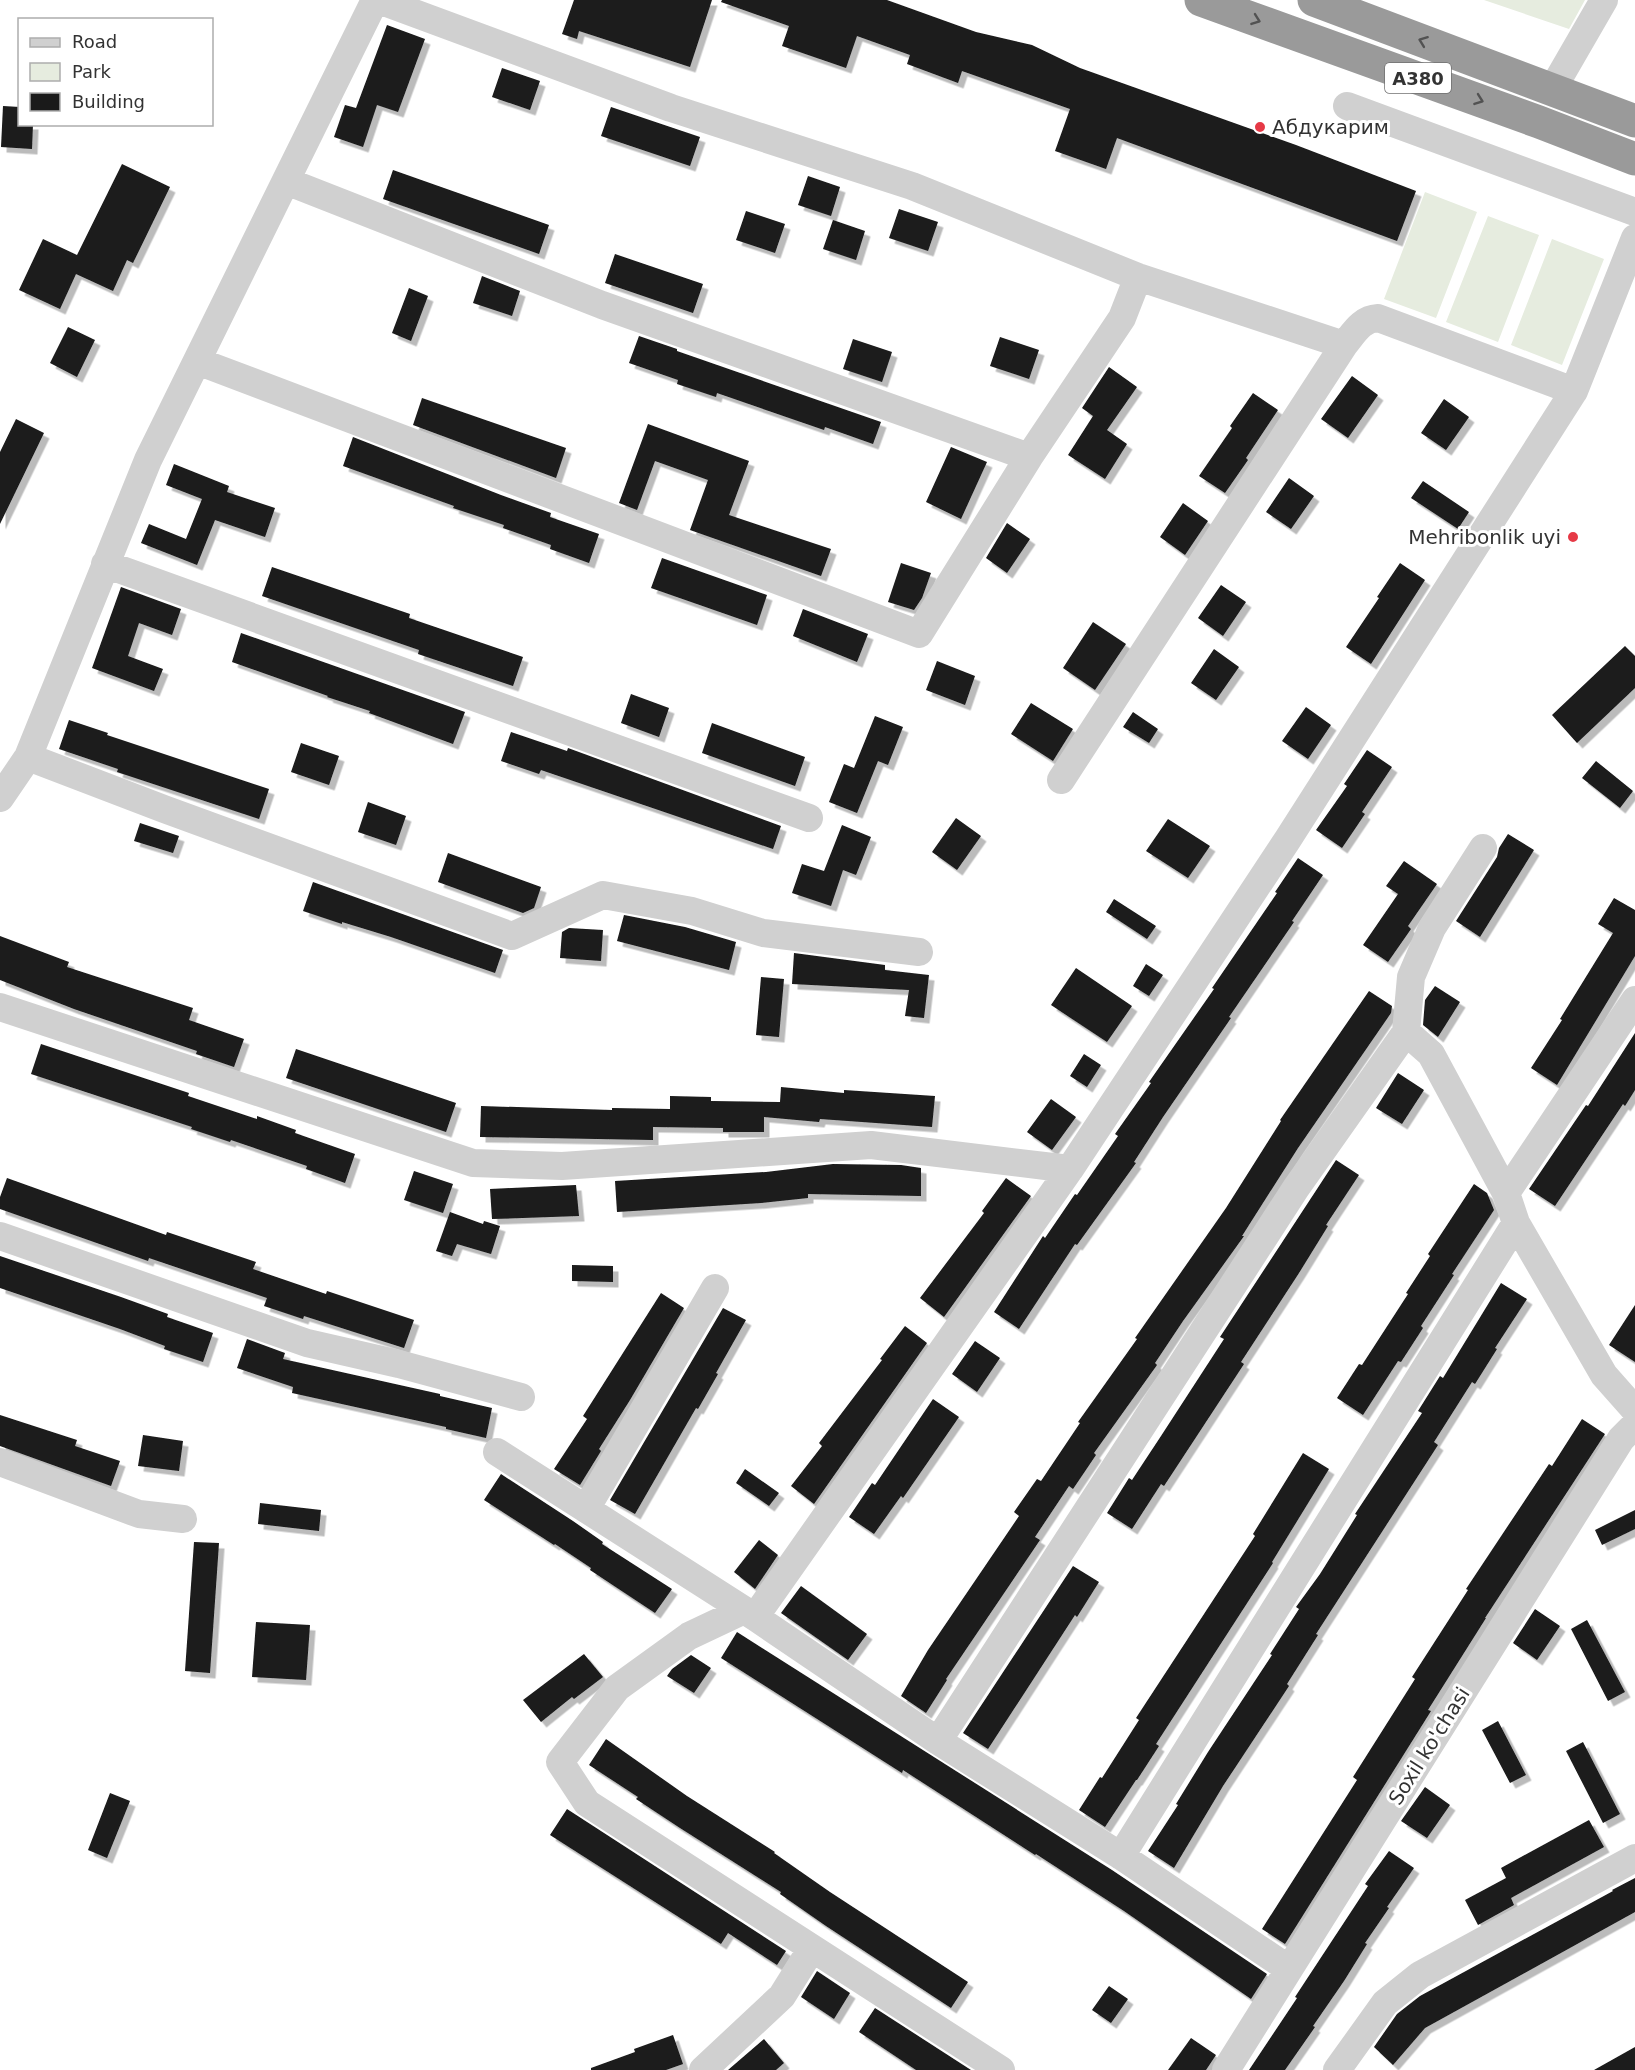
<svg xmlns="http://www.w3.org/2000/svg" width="1635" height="2070" viewBox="0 0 1635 2070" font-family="'DejaVu Sans',sans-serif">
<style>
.green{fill:#e6ecdf}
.building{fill:#1a1a1a;filter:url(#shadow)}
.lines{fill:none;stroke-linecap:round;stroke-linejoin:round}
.minor{stroke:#d0d0d0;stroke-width:28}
.highway{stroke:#9a9a9a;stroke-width:33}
.oneway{stroke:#525252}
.poi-dot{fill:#e63946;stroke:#fff;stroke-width:2}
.labels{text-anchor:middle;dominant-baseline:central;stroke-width:6;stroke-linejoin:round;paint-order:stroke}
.shield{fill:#fff;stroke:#707070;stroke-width:1.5}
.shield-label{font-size:18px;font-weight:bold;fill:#333}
.poi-label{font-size:20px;fill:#333;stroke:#fff;text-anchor:start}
.street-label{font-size:20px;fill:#333;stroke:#fff}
</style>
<defs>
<filter id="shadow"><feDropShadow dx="5.5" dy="5.5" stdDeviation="0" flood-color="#0004"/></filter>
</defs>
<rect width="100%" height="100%" fill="#fff"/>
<path class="green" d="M 1484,0 L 1585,0 L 1569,29 Z
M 1425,192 L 1477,212 L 1436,318 L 1384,299 Z
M 1488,216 L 1539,235 L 1498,342 L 1446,322 Z
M 1552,239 L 1604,259 L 1562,365 L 1511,345 Z"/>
<path class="building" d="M 574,0 L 712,0 L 690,67 L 579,31 L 577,39 L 562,34 Z
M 722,0 L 887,0 L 976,32 L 1032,45 L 1080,68 L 1296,145 L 1416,191 L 1397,241 L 1117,138 L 1106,169 L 1055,151 L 1070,109 L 962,71 L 958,83 L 907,64 L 910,55 L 857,36 L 846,68 L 782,46 L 789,26 L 721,2 Z
M 387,25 L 425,39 L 398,112 L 377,105 L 363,147 L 334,137 L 345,105 L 356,108 Z
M 502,68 L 540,81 L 530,110 L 492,97 Z
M 3,106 L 20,107 L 20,124 L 33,124 L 32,149 L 1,147 Z
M 611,107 L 700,137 L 690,166 L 601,136 Z
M 122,164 L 170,187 L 133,263 L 127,260 L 113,291 L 76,274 L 60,309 L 19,290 L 43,239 L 77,255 Z
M 393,170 L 549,225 L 539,254 L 383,199 Z
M 808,176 L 840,187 L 831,216 L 798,205 Z
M 899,209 L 938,222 L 928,251 L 889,238 Z
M 746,211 L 785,224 L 775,253 L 736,240 Z
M 833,220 L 865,231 L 856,260 L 823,249 Z
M 615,254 L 703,284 L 693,313 L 605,283 Z
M 482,276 L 520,291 L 512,316 L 473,303 Z
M 409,288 L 428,296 L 411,341 L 392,333 Z
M 68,327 L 95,340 L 77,377 L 50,363 Z
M 639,336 L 677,349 L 677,351 L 881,422 L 873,444 L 825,427 L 824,430 L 717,393 L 716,397 L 677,384 L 678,380 L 629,363 Z
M 1000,337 L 1039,350 L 1029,379 L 990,366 Z
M 853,339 L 892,352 L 882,382 L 843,369 Z
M 1109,367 L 1137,387 L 1107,430 L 1127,444 L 1105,479 L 1068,455 L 1093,416 L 1082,408 Z
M 1352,376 L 1378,395 L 1348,438 L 1321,419 Z
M 1253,393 L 1278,410 L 1246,458 L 1248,460 L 1225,493 L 1199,476 L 1232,428 L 1230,426 Z
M 422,398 L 566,448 L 556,478 L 413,425 Z
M 1444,399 L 1469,417 L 1446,450 L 1421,433 Z
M 16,419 L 44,433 L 0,524 L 0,452 Z
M 648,424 L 749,461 L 729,515 L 831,549 L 821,576 L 690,530 L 708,480 L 655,461 L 637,510 L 619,503 Z
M 353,437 L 501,495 L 551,513 L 550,517 L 599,534 L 589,563 L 550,549 L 551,545 L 503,528 L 504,525 L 453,508 L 454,506 L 343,466 Z
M 951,447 L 987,462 L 961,519 L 926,502 Z
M 174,464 L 229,486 L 227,492 L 275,508 L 265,537 L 215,520 L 197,565 L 141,543 L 149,524 L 186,539 L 202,499 L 166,485 Z
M 1289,478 L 1314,496 L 1291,529 L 1266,512 Z
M 1423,481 L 1469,512 L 1458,529 L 1411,498 Z
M 1183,503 L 1208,521 L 1185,555 L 1160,537 Z
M 1007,523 L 1030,539 L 1007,573 L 986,558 Z
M 662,558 L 767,595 L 757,625 L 651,588 Z
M 901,563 L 931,573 L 922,598 L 914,610 L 888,602 Z
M 1400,563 L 1425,580 L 1371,664 L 1346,647 L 1379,598 L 1377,597 Z
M 272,567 L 410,614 L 409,618 L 523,657 L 513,686 L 418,654 L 419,650 L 262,596 Z
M 1221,585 L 1246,602 L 1223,636 L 1198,618 Z
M 121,587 L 181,609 L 172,635 L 139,623 L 128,656 L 163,669 L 154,691 L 92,668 Z
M 803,609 L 868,634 L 857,662 L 793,636 Z
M 1093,622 L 1126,644 L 1095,690 L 1063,668 Z
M 241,633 L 465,712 L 453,744 L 369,713 L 370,711 L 327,697 L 328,696 L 232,662 Z
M 1625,646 L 1635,656 L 1635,688 L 1577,743 L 1552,715 Z
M 1214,649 L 1239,667 L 1216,700 L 1191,683 Z
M 937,661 L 975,676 L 965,705 L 926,690 Z
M 631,694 L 669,708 L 659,737 L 621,723 Z
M 1031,703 L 1073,729 L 1053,761 L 1011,734 Z
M 1306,707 L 1331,725 L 1308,759 L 1282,741 Z
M 1133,712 L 1158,729 L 1149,743 L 1123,727 Z
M 875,716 L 903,727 L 888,765 L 878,761 L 857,813 L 829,802 L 844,764 L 854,768 Z
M 69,720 L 108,733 L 107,735 L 269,789 L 259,819 L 117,772 L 118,769 L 59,749 Z
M 712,723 L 805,757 L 795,786 L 702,753 Z
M 511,732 L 567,751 L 568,748 L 781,826 L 773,849 L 541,770 L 539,774 L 501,761 Z
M 301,743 L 339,756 L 329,785 L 291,772 Z
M 1367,750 L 1392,767 L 1362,812 L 1365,814 L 1342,848 L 1316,830 L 1347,786 L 1344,784 Z
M 1596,761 L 1633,791 L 1620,808 L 1582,778 Z
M 368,802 L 406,816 L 396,845 L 358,832 Z
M 956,818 L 981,836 L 957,870 L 932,852 Z
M 1168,819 L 1210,846 L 1188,878 L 1146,851 Z
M 140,823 L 179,836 L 173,853 L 134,841 Z
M 842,825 L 871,837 L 856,875 L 843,870 L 831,906 L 792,893 L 802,864 L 824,871 Z
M 1508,834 L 1534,850 L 1480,937 L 1456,921 L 1497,857 L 1499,848 Z
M 448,853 L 541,887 L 534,908 L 523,913 L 438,882 Z
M 1298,858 L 1323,875 L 1292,921 L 1294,922 L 1229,1017 L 1231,1018 L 1163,1117 L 1134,1162 L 1136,1163 L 1077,1245 L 1075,1244 L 1019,1329 L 994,1312 L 1043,1236 L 1045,1238 L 1075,1194 L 1077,1195 L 1118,1136 L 1115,1134 L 1151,1083 L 1149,1082 L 1214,989 L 1212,988 L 1277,893 L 1275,892 Z
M 1404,861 L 1437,884 L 1408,926 L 1411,929 L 1388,962 L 1363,945 L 1398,894 L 1386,886 Z
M 313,882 L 503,950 L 495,973 L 391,937 L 342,922 L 342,924 L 303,911 Z
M 1614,898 L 1635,910 L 1635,956 L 1557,1085 L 1531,1068 L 1562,1020 L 1560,1019 L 1613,933 L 1598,924 Z
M 1114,899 L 1156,926 L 1147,939 L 1106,912 Z
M 624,915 L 685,927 L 736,942 L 729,970 L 617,941 Z
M 569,928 L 603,930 L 601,961 L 560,958 L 562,932 Z
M 0,936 L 69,962 L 67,967 L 193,1008 L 189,1020 L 244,1039 L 234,1067 L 196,1054 L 197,1051 L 74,1009 L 0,980 Z
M 794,953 L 885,965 L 885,970 L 929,975 L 924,1018 L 905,1016 L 909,990 L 792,984 Z
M 1146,964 L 1163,975 L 1149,996 L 1133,986 Z
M 1076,968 L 1132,1006 L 1107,1042 L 1051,1005 Z
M 761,977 L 784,979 L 779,1037 L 756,1035 Z
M 1435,986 L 1460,1002 L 1438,1037 L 1423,1025 L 1425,1000 Z
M 1369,991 L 1392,1006 L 1391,1013 L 1298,1148 L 1242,1236 L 1244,1236 L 1183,1321 L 1155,1363 L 1157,1365 L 1094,1453 L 1096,1455 L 1073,1489 L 1069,1486 L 1035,1537 L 1040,1540 L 946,1679 L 947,1680 L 926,1713 L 901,1696 L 928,1650 L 1019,1516 L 1014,1512 L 1037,1479 L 1041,1481 L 1080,1423 L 1078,1422 L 1137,1339 L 1135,1338 L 1226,1208 L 1281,1121 L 1280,1120 Z
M 1635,1033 L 1635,1090 L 1625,1106 L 1623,1104 L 1555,1206 L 1529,1189 L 1586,1105 L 1588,1106 Z
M 41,1044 L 189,1093 L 188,1096 L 257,1119 L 257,1116 L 296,1130 L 295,1133 L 355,1154 L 345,1183 L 306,1169 L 307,1166 L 231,1140 L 230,1142 L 191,1129 L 192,1127 L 31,1074 Z
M 296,1049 L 456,1103 L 446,1132 L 286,1078 Z
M 1084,1054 L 1101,1065 L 1087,1087 L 1070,1076 Z
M 1398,1073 L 1424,1090 L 1402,1124 L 1376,1108 Z
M 781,1087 L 844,1093 L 844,1090 L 935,1096 L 932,1127 L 820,1119 L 819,1122 L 764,1117 L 764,1132 L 723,1132 L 723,1128 L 653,1127 L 653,1140 L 480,1137 L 481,1106 L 612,1110 L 612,1108 L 670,1109 L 670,1096 L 711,1097 L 711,1101 L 780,1102 Z
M 1051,1099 L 1076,1117 L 1052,1150 L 1027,1132 Z
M 1336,1160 L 1359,1175 L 1326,1225 L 1328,1226 L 1299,1273 L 1241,1362 L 1244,1364 L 1164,1486 L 1161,1484 L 1132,1529 L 1107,1513 L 1129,1478 L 1132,1480 L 1161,1436 L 1224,1339 L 1220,1337 Z
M 833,1164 L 901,1165 L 921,1168 L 921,1196 L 808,1194 L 808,1198 L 761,1203 L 617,1212 L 615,1181 L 766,1172 Z
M 414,1171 L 453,1184 L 443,1213 L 404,1200 Z
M 7,1178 L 166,1235 L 167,1232 L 256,1262 L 253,1269 L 326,1294 L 327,1291 L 414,1320 L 404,1348 L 304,1316 L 303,1319 L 264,1306 L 267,1298 L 149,1258 L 148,1261 L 0,1209 L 0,1197 Z
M 1006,1178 L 1031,1196 L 944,1317 L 920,1298 L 984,1213 L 982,1211 Z
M 1474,1184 L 1487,1193 L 1494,1210 L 1452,1274 L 1454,1275 L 1421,1326 L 1423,1328 L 1401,1362 L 1398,1361 L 1363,1415 L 1337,1398 L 1359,1364 L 1362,1365 L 1408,1294 L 1406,1293 L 1430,1256 L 1428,1254 Z
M 576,1185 L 579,1216 L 492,1219 L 490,1189 Z
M 450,1212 L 483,1224 L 484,1221 L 500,1226 L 491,1254 L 457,1244 L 452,1256 L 436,1251 Z
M 0,1256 L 121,1297 L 168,1314 L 167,1317 L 213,1333 L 203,1362 L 164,1349 L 165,1346 L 120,1329 L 0,1288 Z
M 572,1265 L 613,1266 L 613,1282 L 572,1281 Z
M 1501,1283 L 1527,1299 L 1495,1348 L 1497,1349 L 1475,1384 L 1472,1382 L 1434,1442 L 1438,1445 L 1316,1634 L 1318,1635 L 1287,1684 L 1289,1686 L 1223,1786 L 1174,1868 L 1148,1851 L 1178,1805 L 1176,1804 L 1208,1752 L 1272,1655 L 1270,1654 L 1299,1609 L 1296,1607 L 1320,1574 L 1357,1515 L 1355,1514 L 1422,1413 L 1418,1411 L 1440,1376 L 1443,1378 Z
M 661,1293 L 684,1308 L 630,1400 L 599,1449 L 601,1451 L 580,1485 L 554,1469 L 587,1419 L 583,1416 Z
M 1635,1305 L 1635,1362 L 1609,1345 Z
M 723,1308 L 746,1320 L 716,1373 L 718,1374 L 698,1409 L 696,1408 L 635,1514 L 610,1500 Z
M 905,1326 L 927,1343 L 814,1504 L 791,1486 L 822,1446 L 819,1443 L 882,1360 L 880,1359 Z
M 247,1339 L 285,1353 L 283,1359 L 440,1394 L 440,1396 L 492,1408 L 486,1438 L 446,1429 L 446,1427 L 292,1393 L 293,1387 L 237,1368 Z
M 975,1341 L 1000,1358 L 977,1392 L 952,1374 Z
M 933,1399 L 959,1417 L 903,1498 L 901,1496 L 874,1534 L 849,1517 L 872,1483 L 875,1485 Z
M 0,1415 L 77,1440 L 75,1446 L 120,1461 L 111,1486 L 0,1446 Z
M 1582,1419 L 1605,1434 L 1485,1618 L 1486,1618 L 1428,1710 L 1431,1711 L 1285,1944 L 1262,1929 L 1357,1780 L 1353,1777 L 1415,1679 L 1412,1677 L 1468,1590 L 1466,1589 L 1549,1464 L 1552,1466 Z
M 143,1435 L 183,1441 L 179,1471 L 138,1466 Z
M 1303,1453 L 1329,1469 L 1272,1562 L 1273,1563 L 1156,1744 L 1159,1746 L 1137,1780 L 1136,1780 L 1105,1827 L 1079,1810 L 1100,1777 L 1102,1778 L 1139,1720 L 1136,1718 L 1255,1536 L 1253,1534 Z
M 745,1469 L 779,1493 L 769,1506 L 736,1483 Z
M 501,1474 L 573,1521 L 603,1542 L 602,1544 L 672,1589 L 655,1613 L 590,1570 L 591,1568 L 555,1544 L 554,1545 L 484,1500 Z
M 260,1503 L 321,1510 L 319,1531 L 258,1524 Z
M 1635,1510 L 1635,1529 L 1602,1545 L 1595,1530 Z
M 759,1540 L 778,1555 L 755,1589 L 734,1572 Z
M 194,1542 L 219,1543 L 210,1673 L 185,1671 Z
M 1073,1566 L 1099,1582 L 1077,1617 L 1075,1615 L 988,1749 L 963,1733 Z
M 801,1586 L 867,1634 L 848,1660 L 781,1613 Z
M 1535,1609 L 1560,1626 L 1537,1660 L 1513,1643 Z
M 1587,1620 L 1625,1692 L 1608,1701 L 1571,1629 Z
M 256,1622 L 310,1625 L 306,1680 L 252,1677 Z
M 737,1632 L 1112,1870 L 1267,1974 L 1251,1999 L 1124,1911 L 1036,1854 L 1035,1855 L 903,1770 L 902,1773 L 721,1658 Z
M 584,1654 L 603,1677 L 574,1699 L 572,1697 L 541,1722 L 523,1700 Z
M 691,1655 L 711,1668 L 694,1693 L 667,1676 L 672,1669 Z
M 1498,1721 L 1526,1775 L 1510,1783 L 1482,1730 Z
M 606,1739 L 687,1796 L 775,1852 L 774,1853 L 830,1892 L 968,1982 L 951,2008 L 826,1926 L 780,1894 L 781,1892 L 680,1828 L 636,1799 L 638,1797 L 589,1765 Z
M 1583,1742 L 1620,1814 L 1603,1823 L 1566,1751 Z
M 1425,1787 L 1450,1805 L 1427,1838 L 1401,1821 Z
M 110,1793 L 130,1801 L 107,1858 L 88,1850 Z
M 567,1809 L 786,1951 L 777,1965 L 728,1933 L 721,1944 L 550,1835 Z
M 1589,1820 L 1604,1847 L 1511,1898 L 1514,1905 L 1478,1925 L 1465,1900 L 1506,1878 L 1501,1868 Z
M 1389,1851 L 1414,1868 L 1387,1907 L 1389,1908 L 1365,1943 L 1367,1944 L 1344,1981 L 1313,2026 L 1315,2027 L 1285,2070 L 1249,2070 L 1297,1998 L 1295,1997 L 1368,1886 L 1365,1884 Z
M 1635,1878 L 1635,1912 L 1425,2028 L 1393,2065 L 1374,2047 L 1397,2014 L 1420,1996 L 1613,1891 L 1612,1890 Z
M 817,1971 L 850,1993 L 834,2019 L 801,1997 Z
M 1109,1986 L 1128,1999 L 1111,2023 L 1092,2010 Z
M 875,2008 L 971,2070 L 916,2070 L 859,2032 Z
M 673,2035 L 683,2064 L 666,2070 L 591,2070 L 591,2068 L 635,2052 L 634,2049 Z
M 1191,2038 L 1216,2055 L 1206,2070 L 1168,2070 Z
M 764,2039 L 784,2063 L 776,2070 L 728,2070 Z
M 1635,2047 L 1635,2070 L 1594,2070 Z"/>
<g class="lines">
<path class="minor" d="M 379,0 L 671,108 L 912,186 L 1138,277 L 1344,345
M 1552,90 L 1604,0
M 1347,106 L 1635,212
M 286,181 L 602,305 L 1029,457
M 197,361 L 919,634 L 1029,457 L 1122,318 L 1138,277
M 105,564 L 809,818
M 28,757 L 164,809 L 512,936 L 603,895 L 692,911 L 763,933 L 919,952
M 1061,780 L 1344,345 C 1354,333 1361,319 1378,318 L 1574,391
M 0,798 L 28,757 L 148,460 L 375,0
M 0,1007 L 473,1163 L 562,1166 L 871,1145 L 1070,1169
M 1406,1032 L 1431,1054 L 1506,1193 L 1516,1223 L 1604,1375 L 1635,1410
M 1506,1193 L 1635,1000
M 0,1236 L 307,1343 L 399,1364 L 521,1397
M 497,1452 L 755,1617 L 938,1741 L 1121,1856 L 1289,1969
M 0,1462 L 139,1514 L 183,1519
M 586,1509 L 715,1288
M 744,1610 L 689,1636 L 617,1688 L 560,1762 L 587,1803 L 1001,2070
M 755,1617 L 1070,1169 L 1288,839 L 1574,391 L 1635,238
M 938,1741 L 1296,1188 L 1406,1032 L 1411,977 L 1432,928 L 1483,848
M 1121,1856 L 1516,1223
M 703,2070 L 782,1996 L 812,1948
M 1226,2070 L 1621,1439 L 1635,1425
M 1337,2070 L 1385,2003 L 1420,1975 L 1635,1858"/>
<path class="highway" d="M 1201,0 L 1539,122 L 1635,159
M 1314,0 L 1635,121"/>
</g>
<defs><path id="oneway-chevron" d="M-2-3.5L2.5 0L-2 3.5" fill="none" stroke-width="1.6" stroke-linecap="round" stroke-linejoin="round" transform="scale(1.5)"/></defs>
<g class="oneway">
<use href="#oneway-chevron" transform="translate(1256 20) rotate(20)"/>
<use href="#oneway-chevron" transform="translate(1423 41) rotate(-159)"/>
<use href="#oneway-chevron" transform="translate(1479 100) rotate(20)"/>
</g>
<g class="poi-dot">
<circle cx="1260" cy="127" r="6"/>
<circle cx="1573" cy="537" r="6"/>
</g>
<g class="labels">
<rect class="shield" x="1385" y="63" width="66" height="30" rx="4.5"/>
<g class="shield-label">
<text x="1418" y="78">A380</text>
</g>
<g class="poi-label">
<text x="1272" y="127">Абдукарим</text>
<text x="1561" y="537" text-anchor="end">Mehribonlik uyi</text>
</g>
<g class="street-label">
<text transform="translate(1429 1746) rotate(-58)">Soxil ko'chasi</text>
</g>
</g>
<rect x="18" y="18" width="195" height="108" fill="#ffffff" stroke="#adadad" stroke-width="1.5"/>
<rect x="30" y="38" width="30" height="9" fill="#d0d0d0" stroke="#adadad" stroke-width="1.5"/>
<text x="72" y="48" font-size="18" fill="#333333">Road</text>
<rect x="30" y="63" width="30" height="18" fill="#e6ecdf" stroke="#adadad" stroke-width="1.5"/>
<text x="72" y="78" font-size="18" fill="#333333">Park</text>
<rect x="30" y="93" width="30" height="18" fill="#1a1a1a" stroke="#adadad" stroke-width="1.5"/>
<text x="72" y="108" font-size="18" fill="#333333">Building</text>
</svg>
